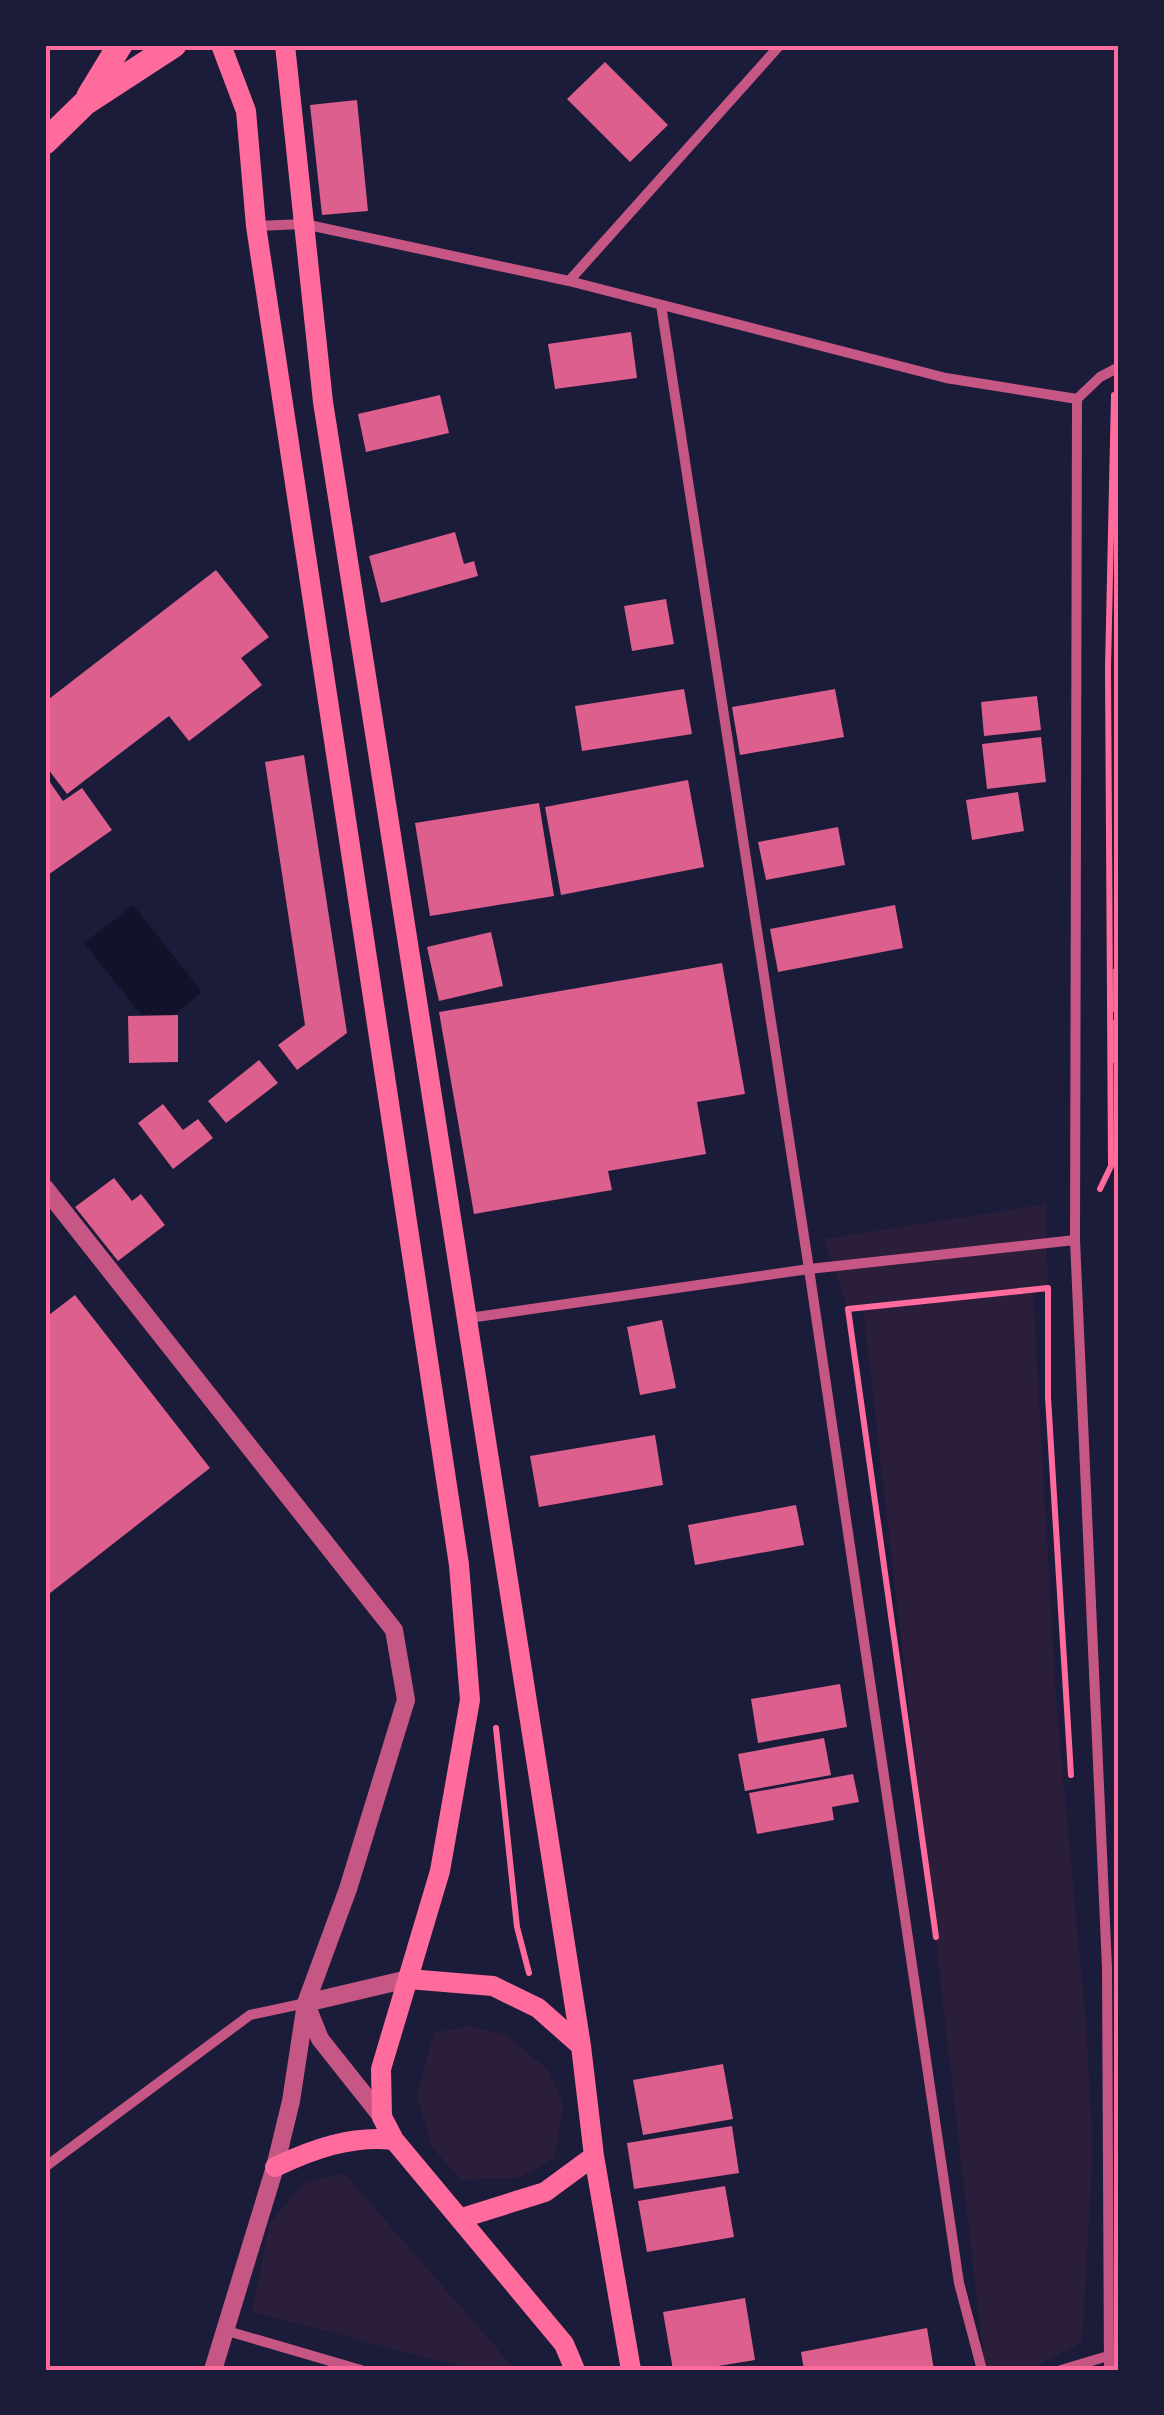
<svg xmlns="http://www.w3.org/2000/svg" width="1164" height="2415" viewBox="0 0 1164 2415" font-family="Jost,sans-serif">
<style>
.green{fill:#2a1e3b}
.water{fill:#12122b}
.building{fill:#dd5f8e}
.lines{fill:none;stroke-linecap:round;stroke-linejoin:round}
.path{stroke:#ff6b9d;stroke-width:6}
.minor{stroke:#c65784;stroke-width:10}
.tertiary{stroke:#c65784;stroke-width:18}
.secondary{stroke:#ff6b9d;stroke-width:20}
.primary{stroke:#ff6b9d;stroke-width:25}
.neatline{fill:none;stroke:#ff6b9d;stroke-width:4}
</style>
<rect width="100%" height="100%" fill="#1b1b3a"/>
<path class="green" d="M 1046,1204 L 1048,1288 L 1033,1290 L 1056,1700 L 1086,2023 L 1093,2152 L 1082,2342 L 1029,2370 L 985,2370 L 863,1308 L 848,1309 L 824,1239 Z
M 467,2026 L 505,2034 L 549,2071 L 564,2107 L 554,2159 L 519,2178 L 461,2180 L 431,2146 L 417,2095 L 434,2033 Z
M 344,2173 L 516,2370 L 474,2370 L 252,2312 L 270,2223 L 303,2184 Z"/>
<path class="water" d="M 133,905 L 202,992 L 154,1031 L 84,943 Z"/>
<path class="building" d="M 605,62 L 668,125 L 630,162 L 567,99 Z
M 357,100 L 368,211 L 322,215 L 310,105 Z
M 631,332 L 637,378 L 555,389 L 548,344 Z
M 440,395 L 449,433 L 366,452 L 358,414 Z
M 455,532 L 464,564 L 474,561 L 478,576 L 381,603 L 369,556 Z
M 216,570 L 269,637 L 241,658 L 262,685 L 189,741 L 169,716 L 67,794 L 45,765 L 45,702 Z
M 666,599 L 674,644 L 632,651 L 624,606 Z
M 684,689 L 692,734 L 582,751 L 575,706 Z
M 835,689 L 844,737 L 740,755 L 732,707 Z
M 1037,696 L 1041,730 L 984,736 L 981,702 Z
M 1041,737 L 1046,782 L 987,789 L 982,744 Z
M 304,755 L 347,1033 L 297,1070 L 278,1045 L 305,1025 L 265,762 Z
M 45,775 L 63,801 L 82,788 L 112,830 L 45,877 Z
M 688,780 L 704,867 L 561,895 L 545,807 Z
M 1018,792 L 1024,831 L 972,840 L 966,800 Z
M 539,803 L 554,896 L 430,916 L 415,823 Z
M 838,827 L 845,865 L 766,880 L 758,842 Z
M 895,905 L 903,948 L 778,972 L 770,929 Z
M 491,932 L 503,986 L 439,1001 L 427,947 Z
M 722,963 L 745,1094 L 697,1102 L 706,1154 L 608,1171 L 612,1190 L 474,1214 L 439,1012 Z
M 1113,969 L 1119,969 L 1119,1012 L 1112,1012 Z
M 178,1015 L 178,1062 L 129,1063 L 128,1016 Z
M 1113,1020 L 1119,1020 L 1119,1063 L 1112,1063 Z
M 259,1060 L 278,1083 L 226,1123 L 208,1101 Z
M 163,1104 L 183,1130 L 198,1119 L 213,1138 L 173,1169 L 138,1123 Z
M 114,1178 L 132,1201 L 141,1194 L 165,1225 L 118,1261 L 75,1207 Z
M 75,1295 L 210,1468 L 45,1597 L 45,1318 Z
M 662,1320 L 676,1388 L 640,1395 L 627,1327 Z
M 655,1435 L 663,1485 L 539,1507 L 530,1456 Z
M 796,1505 L 804,1545 L 695,1565 L 688,1525 Z
M 840,1684 L 847,1727 L 758,1743 L 751,1699 Z
M 824,1738 L 831,1775 L 745,1791 L 738,1754 Z
M 853,1774 L 859,1802 L 832,1807 L 834,1820 L 757,1834 L 749,1793 Z
M 723,2064 L 733,2119 L 643,2135 L 633,2080 Z
M 732,2126 L 739,2173 L 634,2189 L 627,2143 Z
M 725,2186 L 734,2237 L 647,2252 L 638,2201 Z
M 745,2298 L 755,2360 L 694,2370 L 673,2370 L 663,2312 Z
M 927,2328 L 934,2370 L 804,2370 L 801,2352 Z"/>
<g class="lines">
<path class="path" d="M 1100,1189 L 1111,1166 L 1108,668 L 1114,395
M 496,1728 L 517,1927 L 529,1973
M 936,1937 L 848,1309 L 1048,1288 L 1048,1397 L 1071,1775"/>
<path class="minor" d="M 256,226 L 304,224 L 569,281 L 946,378 L 1077,399
M 569,281 L 780,45
M 661,305 L 809,1269 L 959,2283 L 982,2370
M 1077,399 L 1075,1240 L 1107,1968 L 1109,2370
M 1077,399 L 1100,377 L 1119,367
M 469,1318 L 809,1269 L 1075,1240
M 45,2167 L 250,2015 L 306,2003
M 224,2330 L 361,2370
M 1061,2370 L 1108,2356"/>
<path class="tertiary" d="M 45,1188 L 394,1630 L 406,1700 L 348,1889 L 306,2003 L 291,2101 L 275,2167 L 213,2370
M 306,2003 L 408,1979
M 306,2004 L 320,2039 L 382,2117"/>
<path class="secondary" d="M 221,45 L 246,111 L 256,226 L 459,1565 L 470,1700 L 440,1871 L 381,2069 L 382,2117 L 394,2140 L 564,2344 L 575,2370
M 285,45 L 323,402 L 581,2046 L 594,2156 L 631,2370
M 408,1979 L 493,1986 L 538,2008 L 581,2046
M 275,2167 C 313,2149 352,2135 394,2140
M 462,2218 L 545,2192 L 594,2156"/>
<path class="primary" d="M 89,96 L 120,45
M 45,142 L 85,103 L 174,45"/>
</g>
<rect width="1164" height="2415" fill="none" stroke="#1b1b3a" stroke-width="95"/>
<rect x="48" y="48" width="1068" height="2320" class="neatline"/>
</svg>
